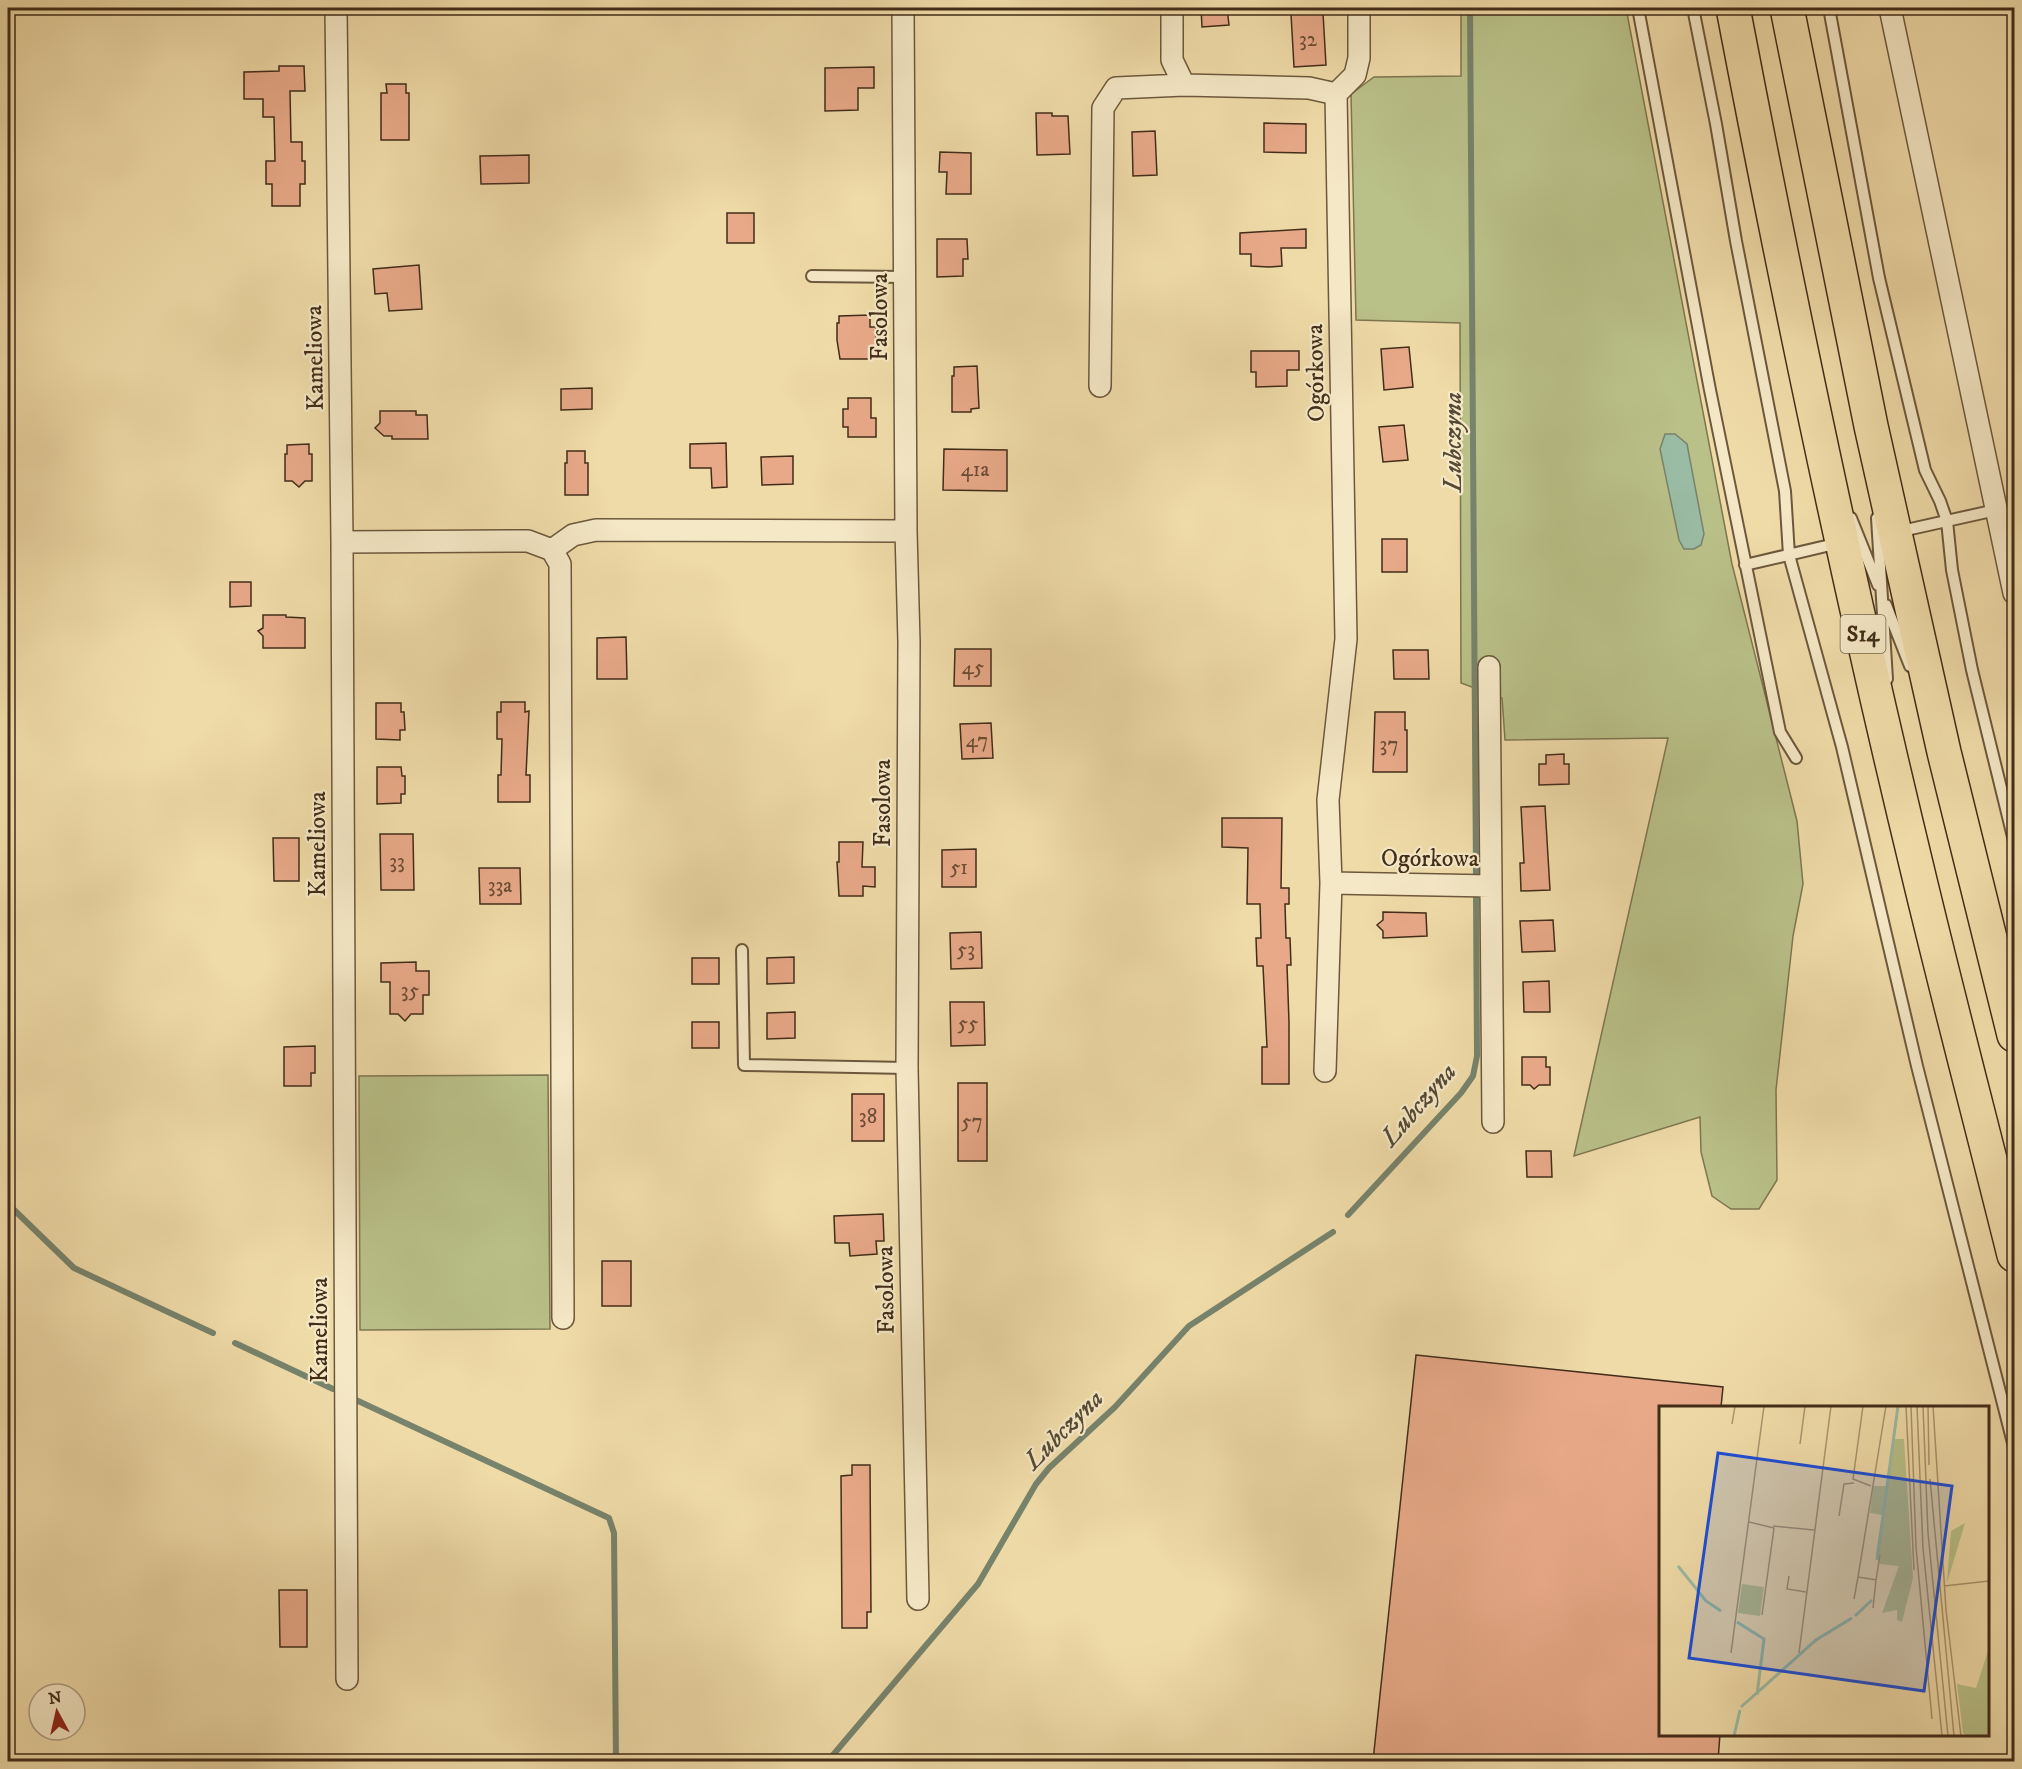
<svg xmlns="http://www.w3.org/2000/svg" width="2022" height="1769" viewBox="0 0 2022 1769" font-family="'IM FELL DW Pica',serif">
<style>
.green{fill:#b9c088;stroke:#7e7650;stroke-width:1.5}
.water{fill:#9abca4;stroke:#77836c;stroke-width:1.5}
.lines{fill:none;stroke-linecap:round;stroke-linejoin:round}
.stream{stroke:#77836c;stroke-width:6}
.building{fill:#e8a988;stroke:#422d19;stroke-width:1.5}
.lane-casing{stroke:#6d583d;stroke-width:14}
.street-casing{stroke:#6d583d;stroke-width:24}
.highway-casing{stroke:#422d19;stroke-width:36}
.lane{stroke:#f5e8c6;stroke-width:10}
.street{stroke:#f5e8c6;stroke-width:21}
.highway{stroke:#efdba8;stroke-width:33}
.labels{text-anchor:middle;dominant-baseline:central;stroke-width:4.5;stroke-linejoin:round;paint-order:stroke}
.number-label{font-size:21px;fill:#6c4c35}
.shield{fill:#f5e8c6;stroke:#78654d;stroke-width:1.5}
.shield-label{font-size:22px;font-weight:bold;fill:#422d19}
.street-label{font-size:24px;fill:#422d19;stroke:#f5e8c6}
.water-label{font-size:26px;font-style:italic;fill:#544a35;stroke:#f5e8c6}
.inset-river{fill:none;stroke:#9abca4;stroke-width:3}
.inset-road{fill:none;stroke:#aa956f;stroke-width:1.5}
.view{fill:#1d4ed8;fill-opacity:0.15;stroke:#1d4ed8;stroke-width:3}
.inset-edge{fill:none;stroke:#422d19;stroke-width:3}
</style>
<rect width="100%" height="100%" fill="#efdba8"/>
<filter id="stains"><feTurbulence type="fractalNoise" baseFrequency=".00333" numOctaves="4"/><feColorMatrix values="0 0 0 0 .2 0 0 0 0 .09 0 0 0 0 .02 0 0 0 .5 -.17"/></filter>
<radialGradient id="worn" r=".72"><stop offset=".6" stop-color="#630" stop-opacity="0"/><stop offset="1" stop-color="#630" stop-opacity=".3"/></radialGradient>
<path class="green" d="M 1461,8 L 1626,8 L 1732,564 L 1797,821 L 1803,884 L 1793,936 L 1776,1090 L 1777,1180 L 1759,1209 L 1731,1209 L 1712,1196 L 1701,1152 L 1700,1117 L 1574,1156 L 1668,738 L 1505,740 L 1502,698 L 1461,683 L 1460,323 L 1356,320 L 1351,94 L 1374,77 L 1461,76 Z
M 548,1075 L 550,1329 L 360,1330 L 359,1076 Z"/>
<path class="water" d="M 1665,434 L 1675,434 L 1687,444 L 1704,534 L 1701,545 L 1694,549 L 1684,549 L 1679,540 L 1660,449 Z"/>
<g class="lines">
<path class="stream" d="M 1470,8 L 1476,876
M 8,1204 L 74,1268 L 213,1333
M 1348,1215 L 1461,1093 L 1473,1076 L 1477,1056 L 1476,896
M 235,1343 L 333,1389
M 356,1400 L 609,1518 L 614,1533 L 616,1762
M 827,1762 L 978,1584 L 1036,1484 L 1049,1468 L 1115,1407 L 1189,1326 L 1333,1232"/>
</g>
<path class="building" d="M 1201,8 L 1227,8 L 1229,25 L 1202,27 Z
M 1323,13 L 1326,65 L 1294,67 L 1291,14 Z
M 279,66 L 304,66 L 305,91 L 290,91 L 291,142 L 302,142 L 302,161 L 305,161 L 305,184 L 300,184 L 300,206 L 272,206 L 272,184 L 266,184 L 266,161 L 275,161 L 274,117 L 263,117 L 263,99 L 244,99 L 244,72 L 279,71 Z
M 874,67 L 874,88 L 858,88 L 858,110 L 825,111 L 825,68 Z
M 386,84 L 406,84 L 406,93 L 409,93 L 409,140 L 381,140 L 381,93 L 387,93 Z
M 1036,113 L 1052,113 L 1052,116 L 1068,116 L 1070,154 L 1037,155 Z
M 1264,123 L 1306,124 L 1306,153 L 1264,152 Z
M 1155,131 L 1157,175 L 1133,176 L 1132,132 Z
M 940,152 L 971,153 L 971,194 L 946,194 L 947,172 L 939,172 Z
M 529,155 L 529,183 L 481,184 L 480,156 Z
M 727,213 L 754,213 L 754,243 L 727,243 Z
M 1306,229 L 1306,248 L 1281,248 L 1282,266 L 1269,267 L 1251,266 L 1251,254 L 1240,254 L 1240,233 Z
M 937,239 L 967,239 L 968,259 L 963,259 L 963,276 L 937,277 Z
M 419,265 L 422,309 L 389,311 L 387,293 L 375,294 L 373,269 Z
M 870,315 L 870,327 L 876,327 L 876,347 L 870,347 L 870,359 L 840,359 L 837,340 L 837,323 L 839,323 L 839,316 Z
M 1409,347 L 1413,387 L 1384,390 L 1381,349 Z
M 1251,351 L 1299,351 L 1299,370 L 1287,370 L 1287,386 L 1256,387 L 1256,372 L 1251,372 Z
M 977,366 L 979,408 L 971,409 L 971,412 L 952,412 L 952,376 L 954,376 L 954,367 Z
M 592,388 L 592,409 L 561,410 L 561,389 Z
M 848,398 L 871,398 L 871,418 L 876,418 L 876,437 L 848,437 L 848,427 L 843,427 L 843,409 L 848,409 Z
M 380,411 L 416,411 L 416,415 L 427,415 L 428,439 L 392,439 L 392,436 L 384,436 L 375,428 L 380,423 Z
M 1404,425 L 1408,460 L 1383,462 L 1379,427 Z
M 726,443 L 727,487 L 712,488 L 711,468 L 690,468 L 690,444 Z
M 309,444 L 309,454 L 312,454 L 312,481 L 305,481 L 299,487 L 292,481 L 285,481 L 285,454 L 287,454 L 287,445 Z
M 944,449 L 1007,450 L 1007,491 L 943,490 Z
M 567,451 L 585,451 L 585,463 L 588,463 L 588,495 L 565,495 L 565,463 L 567,463 Z
M 793,456 L 793,484 L 762,485 L 761,457 Z
M 1382,539 L 1407,539 L 1407,572 L 1382,572 Z
M 230,582 L 251,582 L 251,606 L 230,607 Z
M 263,615 L 286,615 L 286,617 L 305,618 L 305,648 L 263,648 L 263,636 L 258,631 L 263,628 Z
M 626,637 L 627,679 L 597,679 L 597,638 Z
M 955,649 L 991,649 L 991,686 L 954,686 Z
M 1393,650 L 1428,650 L 1429,679 L 1394,679 Z
M 501,702 L 525,702 L 525,712 L 529,711 L 526,775 L 530,775 L 530,802 L 498,802 L 498,775 L 501,775 L 502,739 L 497,739 L 497,712 L 501,712 Z
M 376,703 L 401,703 L 401,712 L 404,712 L 405,730 L 400,730 L 400,740 L 376,739 Z
M 1375,712 L 1405,712 L 1405,730 L 1407,730 L 1407,772 L 1373,772 Z
M 991,723 L 993,758 L 962,759 L 960,724 Z
M 1564,754 L 1564,764 L 1569,764 L 1569,784 L 1539,785 L 1539,764 L 1546,764 L 1546,755 Z
M 377,767 L 401,767 L 402,776 L 405,776 L 405,794 L 401,794 L 401,803 L 377,804 Z
M 1545,806 L 1550,890 L 1521,891 L 1520,863 L 1524,863 L 1521,807 Z
M 1222,818 L 1282,818 L 1281,888 L 1289,888 L 1289,904 L 1285,904 L 1286,938 L 1290,938 L 1291,965 L 1287,965 L 1289,1022 L 1289,1084 L 1262,1084 L 1262,1047 L 1267,1047 L 1263,966 L 1257,966 L 1256,938 L 1261,938 L 1260,904 L 1247,904 L 1248,848 L 1222,847 Z
M 380,834 L 413,834 L 414,890 L 381,890 Z
M 273,838 L 299,838 L 299,881 L 274,881 Z
M 839,842 L 863,842 L 862,867 L 875,867 L 875,887 L 863,886 L 863,896 L 839,896 L 837,862 L 839,862 Z
M 976,849 L 976,887 L 942,887 L 942,850 Z
M 479,868 L 520,868 L 521,904 L 480,904 Z
M 1383,912 L 1426,913 L 1427,936 L 1383,938 L 1383,931 L 1377,925 L 1383,920 Z
M 1553,920 L 1555,951 L 1522,952 L 1520,921 Z
M 981,932 L 982,968 L 951,969 L 950,933 Z
M 794,957 L 794,983 L 767,984 L 767,958 Z
M 692,958 L 719,958 L 719,984 L 692,984 Z
M 416,962 L 416,971 L 429,971 L 429,995 L 423,995 L 423,1014 L 411,1014 L 405,1021 L 398,1014 L 390,1014 L 390,982 L 381,982 L 381,963 Z
M 1549,981 L 1550,1012 L 1524,1012 L 1523,982 Z
M 950,1002 L 984,1002 L 985,1045 L 951,1046 Z
M 795,1012 L 795,1038 L 767,1039 L 767,1013 Z
M 692,1022 L 719,1022 L 719,1048 L 692,1048 Z
M 315,1046 L 315,1073 L 311,1073 L 311,1086 L 284,1086 L 284,1047 Z
M 1522,1057 L 1546,1057 L 1546,1067 L 1550,1067 L 1550,1085 L 1539,1085 L 1534,1089 L 1530,1085 L 1522,1085 Z
M 958,1083 L 987,1083 L 987,1161 L 958,1161 Z
M 852,1094 L 884,1094 L 884,1141 L 852,1141 Z
M 1526,1151 L 1551,1151 L 1552,1177 L 1527,1177 Z
M 883,1214 L 884,1241 L 876,1241 L 877,1254 L 850,1256 L 849,1243 L 835,1243 L 834,1216 Z
M 602,1261 L 631,1261 L 631,1306 L 602,1306 Z
M 1416,1355 L 1723,1387 L 1721,1407 L 1660,1407 L 1660,1734 L 1720,1734 L 1718,1761 L 1373,1761 Z
M 852,1465 L 870,1465 L 871,1612 L 867,1612 L 867,1628 L 842,1628 L 841,1476 L 852,1475 Z
M 279,1590 L 307,1590 L 307,1647 L 280,1647 Z"/>
<g class="lines">
<g class="lane-casing">
<path id="lane" d="M 1638,8 L 1710,390 L 1780,732 L 1796,758
M 1693,8 L 1716,124 L 1736,241 L 1785,491 L 1789,555 L 1842,747 L 1917,1066 L 2014,1447
M 1829,8 L 1879,278 L 1925,470 L 1940,501 L 1947,521 L 1952,570 L 1972,670 L 2014,841
M 812,276 L 905,277
M 1851,518 L 1878,585
M 1877,518 L 1887,679
M 1897,532 L 1996,510
M 1745,565 L 1839,543
M 1886,605 L 1910,666
M 742,950 L 744,1065 L 907,1068"/>
</g>
<g class="street-casing">
<path id="street" d="M 336,8 L 342,542 L 347,1679
M 903,8 L 906,531 L 909,642 L 907,1068 L 918,1599
M 1172,8 L 1172,60 L 1184,85 L 1309,88 L 1336,94
M 1890,8 L 2014,593
M 1336,94 L 1346,639 L 1328,800 L 1331,883 L 1491,886 L 1489,667
M 1336,94 L 1355,75 L 1359,58 L 1359,8
M 1100,386 L 1103,108 L 1116,88 L 1184,85
M 342,542 L 528,541 L 552,550 L 560,564 L 563,1318
M 552,550 L 573,535 L 596,530 L 906,531
M 1491,886 L 1493,1122
M 1325,1071 L 1331,883"/>
</g>
<g class="highway-casing">
<path id="highway" d="M 1733,8 C 1788,296 1848,583 1917,868 C 1948,998 1982,1126 2014,1255
M 1787,8 L 1871,426 L 1944,752 L 2014,1035"/>
</g>
<use href="#lane" class="lane"/>
<use href="#street" class="street"/>
<use href="#highway" class="highway"/>
</g>
<g class="labels">
<g class="number-label">
<text x="1308" y="40">32</text>
<text x="975" y="470">41a</text>
<text x="973" y="668">45</text>
<text x="977" y="741">47</text>
<text x="1389" y="745">37</text>
<text x="397" y="862">33</text>
<text x="959" y="868">51</text>
<text x="500" y="886">33a</text>
<text x="966" y="950">53</text>
<text x="410" y="991">35</text>
<text x="968" y="1024">55</text>
<text x="868" y="1117">38</text>
<text x="972" y="1122">57</text>
</g>
<rect class="shield" x="1840.5" y="615" width="45" height="38" rx="4.5"/>
<g class="shield-label">
<text x="1863" y="634">S14</text>
</g>
<g class="street-label">
<text transform="translate(880 317) rotate(-90)">Fasolowa</text>
<text transform="translate(315 358) rotate(-91)">Kameliowa</text>
<text transform="translate(1316 373) rotate(-91)">Ogórkowa</text>
<text transform="translate(883 803) rotate(-90)">Fasolowa</text>
<text transform="translate(318 844) rotate(-90)">Kameliowa</text>
<text x="1430" y="859">Ogórkowa</text>
<text transform="translate(886 1290) rotate(-91)">Fasolowa</text>
<text transform="translate(320 1330) rotate(-90)">Kameliowa</text>
</g>
<g class="water-label">
<text transform="translate(1453 442) rotate(-90)">Lubczyna</text>
<text transform="translate(1419 1105) rotate(-49)">Lubczyna</text>
<text transform="translate(1064 1430) rotate(-45)">Lubczyna</text>
</g>
</g>
<g transform="translate(1659 1406)">
<rect width="330" height="330" fill="#efdba8"/>
<path d="M 234,33 L 245,33 L 254,172 L 243,216 L 238,214 L 238,204 L 223,207 L 240,160 L 221,158 L 217,150 L 223,109 L 211,107 L 214,80 L 227,80 ZM 306,117 L 288,177 L 292,125 ZM 83,178 L 105,181 L 101,210 L 79,207 ZM 330,242 L 330,321 L 328,330 L 308,330 L 304,327 L 298,278 L 317,282 Z" fill="#b9c088"/>
<path class="inset-river" d="M 218,154 L 239,0M 19,160 L 47,195 L 62,205M 196,210 L 213,194M 78,216 L 105,233 L 98,289M 82,301 L 157,234 L 193,212M 75,330 L 81,304"/>
<path class="inset-road" d="M 204,0 L 194,73 L 212,80M 247,0 L 255,164M 252,0 L 257,141 L 273,313M 258,0 L 264,142 L 283,330M 264,0 L 269,127 L 289,330M 269,0 L 270,59M 274,0 L 287,204 L 302,330M 73,18 L 76,0M 141,38 L 146,0M 271,73 L 295,330M 330,83 L 330,108M 180,110 L 185,78 L 195,77M 90,116 L 115,122 L 103,209M 114,120 L 155,124M 221,149 L 217,174 L 199,171 L 227,0M 130,170 L 128,183 L 147,186M 285,180 L 330,175M 195,193 L 199,171M 214,202 L 217,174M 72,247 L 105,0M 140,247 L 172,0"/>
<path class="view" d="M 59,47 L 293,80 L 265,285 L 30,252 Z"/>
<rect width="330" height="330" class="inset-edge"/>
</g>
<rect width="2022" height="1769" fill="none" stroke="#efdba8" stroke-width="30"/>
<rect x="9" y="9" width="2004" height="1751" fill="none" stroke="#422d19" stroke-width="3"/>
<rect x="15" y="15" width="1992" height="1739" fill="none" stroke="#422d19" stroke-width="1.5"/>
<g transform="translate(57 1712) rotate(352)"><circle r="28" fill="#f5e8c6" stroke="#ad9d81" stroke-width="1.5"/>
<path d="M0-4.5L10 22L0 15L-10 22Z" fill="#8f2418"/>
<text y="-9" font-size="16" font-weight="bold" text-anchor="middle" fill="#422d19">N</text>
</g>
<rect width="100%" height="100%" filter="url(#stains)"/>
<rect width="100%" height="100%" fill="url(#worn)"/>
</svg>
